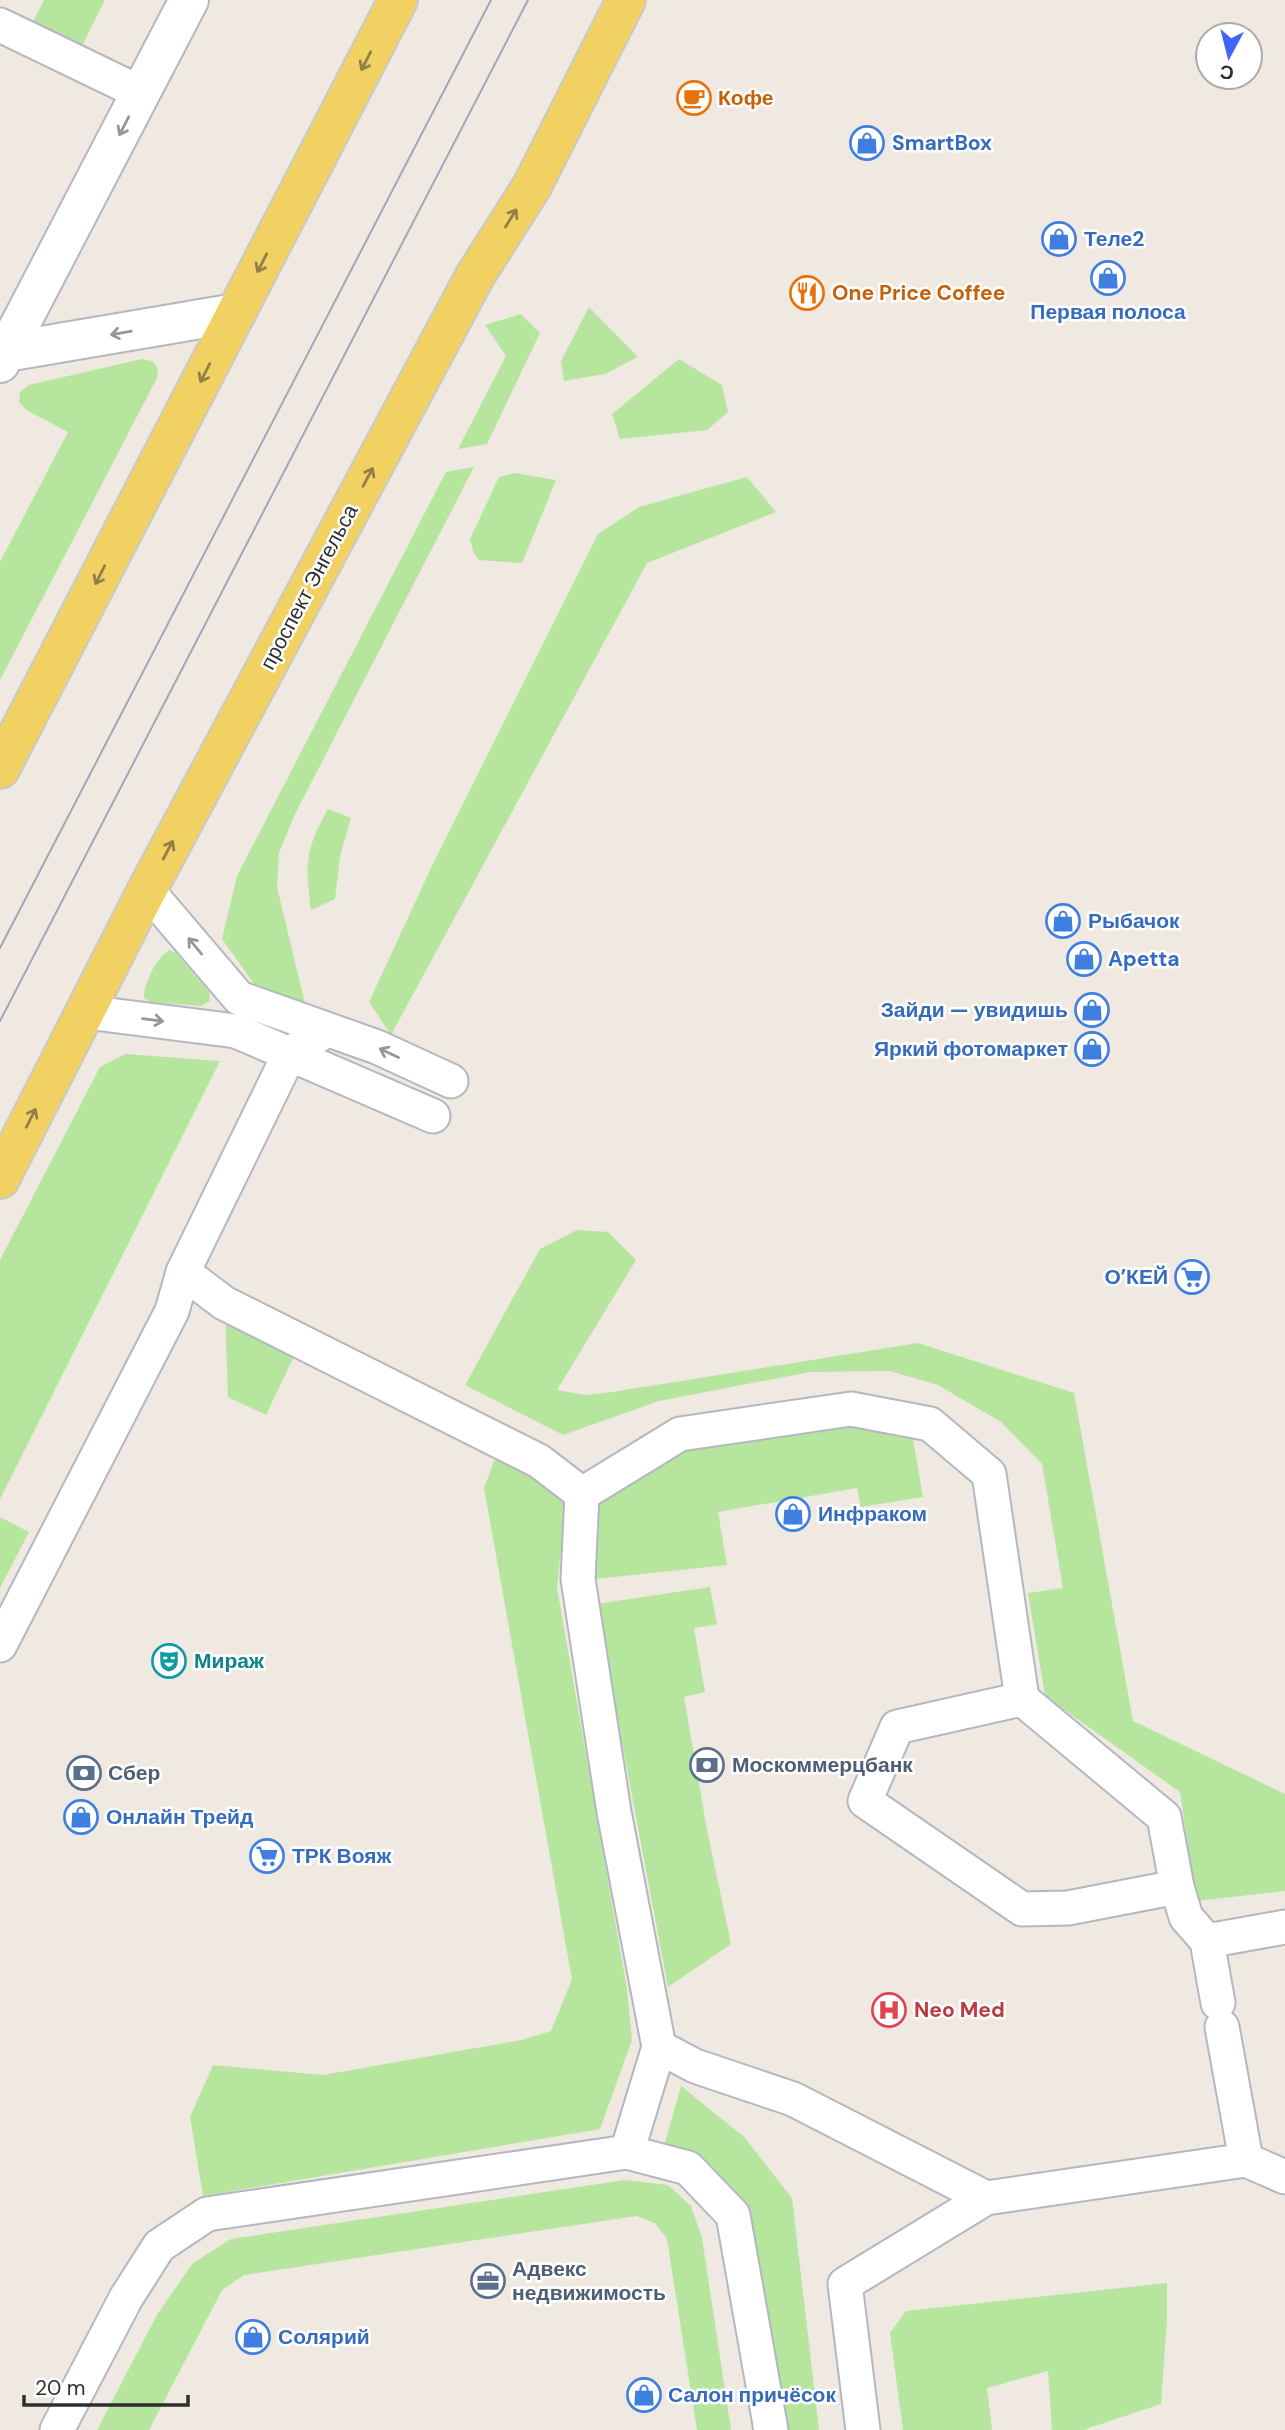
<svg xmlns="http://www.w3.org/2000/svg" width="1285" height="2430" viewBox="0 0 1285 2430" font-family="'DM Sans',sans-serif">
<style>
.green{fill:#b6e59e}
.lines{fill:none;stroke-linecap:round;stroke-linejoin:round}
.lane-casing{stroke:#b4b7c1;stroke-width:37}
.street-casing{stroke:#b4b7c1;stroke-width:42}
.primary-casing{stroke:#c9c9c9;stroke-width:42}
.lane{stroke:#fff;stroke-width:33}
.street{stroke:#fff;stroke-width:38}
.primary{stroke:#f2d163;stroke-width:38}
.tram{stroke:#a3a6b8;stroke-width:2}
.oneway{stroke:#908048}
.oneway2{stroke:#969696}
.labels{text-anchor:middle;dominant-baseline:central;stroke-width:5;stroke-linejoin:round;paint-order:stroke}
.food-label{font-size:21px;font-weight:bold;fill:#c56008;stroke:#fff;text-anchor:start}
.shop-label{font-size:21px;font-weight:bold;fill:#366cbe;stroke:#fff;text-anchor:start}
.street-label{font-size:21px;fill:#2e2e2e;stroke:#fff}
.culture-label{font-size:21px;font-weight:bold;fill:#0d838f;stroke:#fff;text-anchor:start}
.service-label{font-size:21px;font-weight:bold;fill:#4e5e75;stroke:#fff;text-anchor:start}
.health-label{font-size:21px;font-weight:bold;fill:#be3a42;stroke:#fff;text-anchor:start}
</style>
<rect width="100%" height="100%" fill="#efe9e1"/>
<path class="green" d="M 44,0 L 105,0 L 82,46 L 33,22 Z
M 589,307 L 638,357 L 605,374 L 564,381 L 561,361 Z
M 521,314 L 540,333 L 487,444 L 458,449 L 506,356 L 485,325 Z
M 142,359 L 152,361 L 158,369 L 157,378 L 0,680 L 0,562 L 68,432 L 26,410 L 19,402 L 20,392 L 29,385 Z
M 679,359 L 722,385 L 728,412 L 707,430 L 620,439 L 612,414 Z
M 474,467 L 295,814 L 279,853 L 277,887 L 306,1008 L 260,992 L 222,939 L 237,876 L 446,472 Z
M 515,473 L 556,480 L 522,563 L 479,560 L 473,551 L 470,539 L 499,477 Z
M 747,477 L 776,512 L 647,563 L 391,1035 L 369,1002 L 431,868 L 598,534 L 639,507 Z
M 328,809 L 351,818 L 340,856 L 335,899 L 311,910 C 305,864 305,850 328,809 Z
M 169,950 L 176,953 L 209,992 L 210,1001 L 201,1006 L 151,1002 L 144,998 C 144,983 156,958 169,950 Z
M 125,1054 L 220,1061 L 0,1499 L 0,1260 L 100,1067 Z
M 577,1230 L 608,1232 L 636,1260 L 557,1390 L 585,1395 L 612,1392 L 918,1343 L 1074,1393 L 1133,1721 L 1285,1794 L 1285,1891 L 1196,1901 L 1180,1792 L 1045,1696 L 1028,1593 L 1063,1588 L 1042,1464 L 1001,1422 L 938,1385 L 890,1371 L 810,1372 L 659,1401 L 563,1435 L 465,1385 L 540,1249 Z
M 225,1310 L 297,1350 L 266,1415 L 228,1397 Z
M 847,1419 L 912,1434 L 923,1497 L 861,1507 L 857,1488 L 718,1512 L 727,1565 L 586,1580 L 591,1499 L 683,1442 Z
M 497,1453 L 566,1502 L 557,1588 L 627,1989 L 632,2040 L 600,2129 L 203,2196 L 190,2117 L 213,2065 L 323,2075 L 522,2040 L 551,2031 L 572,1979 L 484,1488 Z
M 0,1517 L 29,1532 L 0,1588 Z
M 710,1587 L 717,1624 L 694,1628 L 705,1692 L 684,1697 L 707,1830 L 731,1944 L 668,1987 L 596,1604 Z
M 681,2086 L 744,2137 L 792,2198 L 819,2430 L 783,2430 L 744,2204 L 664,2146 Z
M 625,2180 L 668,2185 L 691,2206 L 702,2238 L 731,2430 L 697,2430 L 667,2239 L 655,2223 L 636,2216 L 244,2275 L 222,2290 L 149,2430 L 97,2430 L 158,2313 L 193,2263 L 231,2239 Z
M 1167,2283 L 1167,2319 L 1161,2404 L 1083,2430 L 1052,2430 L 1048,2371 L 987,2388 L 992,2430 L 903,2430 L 890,2333 L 906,2311 Z"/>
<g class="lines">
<g class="lane-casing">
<path id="lane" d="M 0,25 L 141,93
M 147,890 L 239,998 L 377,1047 L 451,1081
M 86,1012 L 236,1031 L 433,1116
M 183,1272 L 224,1303 L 539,1461 L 582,1494
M 582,1494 L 680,1434 L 851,1409 L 930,1424 L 989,1474 L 1022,1699 L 1164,1817 L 1177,1887 L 1186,1917 L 1207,1941 L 1218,2003
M 582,1494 L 578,1579 L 614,1812 L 659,2047 L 627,2152
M 0,1645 L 172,1311 L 183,1272 L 290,1053 L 327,1030
M 1022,1699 L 897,1727 L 865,1801 L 1022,1909 L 1068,1908 L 1177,1887
M 1207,1941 L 1285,1927
M 1222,2027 L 1246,2160
M 659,2047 L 695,2066 L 793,2099 L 986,2198 L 1246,2160 L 1285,2177
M 57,2430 L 126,2298 L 159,2246 L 207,2214 L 627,2152 L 688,2168 L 733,2215 L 771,2430
M 863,2430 L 845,2284 L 986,2198"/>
</g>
<g class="street-casing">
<path id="street" d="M 6,352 L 236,313
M 0,363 L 189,0"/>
</g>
<g class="primary-casing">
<path id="primary" d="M 0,769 L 398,0
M 0,1179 L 147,890 L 475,276 L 532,186 L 626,0"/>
</g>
<use href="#lane" class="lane"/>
<use href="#street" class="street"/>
<use href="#primary" class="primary"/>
<path class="tram" d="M 0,948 L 491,0
M 0,1021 L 528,0"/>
</g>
<defs><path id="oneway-shaft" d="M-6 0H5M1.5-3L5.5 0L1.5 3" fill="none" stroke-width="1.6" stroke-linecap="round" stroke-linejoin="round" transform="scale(1.75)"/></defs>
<g class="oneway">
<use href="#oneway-shaft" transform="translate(366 61) rotate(117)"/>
<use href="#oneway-shaft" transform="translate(511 218) rotate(-58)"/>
<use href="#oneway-shaft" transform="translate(262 263) rotate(117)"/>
<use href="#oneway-shaft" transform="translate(205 373) rotate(117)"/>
<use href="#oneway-shaft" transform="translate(368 477) rotate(-62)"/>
<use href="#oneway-shaft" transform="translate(100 575) rotate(117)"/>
<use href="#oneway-shaft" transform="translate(168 850) rotate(-62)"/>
<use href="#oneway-shaft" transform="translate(31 1118) rotate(-63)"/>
</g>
<g class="oneway2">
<use href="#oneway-shaft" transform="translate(124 126) rotate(117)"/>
<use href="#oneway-shaft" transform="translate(121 333) rotate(170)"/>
<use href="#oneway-shaft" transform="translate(195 946) rotate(-130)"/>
<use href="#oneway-shaft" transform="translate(153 1020) rotate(7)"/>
<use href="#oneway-shaft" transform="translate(389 1053) rotate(-155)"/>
</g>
<defs>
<g id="cafe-ring" transform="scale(1.75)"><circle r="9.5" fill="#fff" stroke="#e8710a" stroke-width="1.5"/><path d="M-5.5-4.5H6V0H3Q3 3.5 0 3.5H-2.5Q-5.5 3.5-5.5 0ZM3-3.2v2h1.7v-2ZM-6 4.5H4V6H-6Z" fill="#e8710a"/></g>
<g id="shop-ring" transform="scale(1.75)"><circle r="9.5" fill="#fff" stroke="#3f7fe0" stroke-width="1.5"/><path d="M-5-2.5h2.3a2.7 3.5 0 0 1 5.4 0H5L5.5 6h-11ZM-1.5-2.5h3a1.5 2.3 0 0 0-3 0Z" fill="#3f7fe0"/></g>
<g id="restaurant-ring" transform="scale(1.75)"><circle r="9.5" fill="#fff" stroke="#e8710a" stroke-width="1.5"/><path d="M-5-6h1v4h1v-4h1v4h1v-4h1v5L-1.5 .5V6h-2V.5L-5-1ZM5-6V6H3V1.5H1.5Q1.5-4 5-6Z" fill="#e8710a"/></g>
<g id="supermarket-ring" transform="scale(1.75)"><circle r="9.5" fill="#fff" stroke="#3f7fe0" stroke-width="1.5"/><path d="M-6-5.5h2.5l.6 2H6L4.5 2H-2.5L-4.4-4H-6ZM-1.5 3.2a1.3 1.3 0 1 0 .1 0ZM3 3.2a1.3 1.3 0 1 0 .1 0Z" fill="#3f7fe0"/></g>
<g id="theatre-ring" transform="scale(1.75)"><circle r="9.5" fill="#fff" stroke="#0f9aa8" stroke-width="1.5"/><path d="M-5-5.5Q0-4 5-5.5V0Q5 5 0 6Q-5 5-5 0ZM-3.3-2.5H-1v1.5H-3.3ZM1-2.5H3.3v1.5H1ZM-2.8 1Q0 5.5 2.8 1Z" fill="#0f9aa8"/></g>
<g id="bank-ring" transform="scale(1.75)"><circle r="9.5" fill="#fff" stroke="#5c6f8a" stroke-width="1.5"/><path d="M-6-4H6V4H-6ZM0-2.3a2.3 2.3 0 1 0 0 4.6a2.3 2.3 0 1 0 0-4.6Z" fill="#5c6f8a"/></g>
<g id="hospital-ring" transform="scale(1.75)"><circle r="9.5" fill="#fff" stroke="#e0444e" stroke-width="1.5"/><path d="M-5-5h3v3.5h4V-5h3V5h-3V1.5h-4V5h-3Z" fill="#e0444e"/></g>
<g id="office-ring" transform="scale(1.75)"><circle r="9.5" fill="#fff" stroke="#5c6f8a" stroke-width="1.5"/><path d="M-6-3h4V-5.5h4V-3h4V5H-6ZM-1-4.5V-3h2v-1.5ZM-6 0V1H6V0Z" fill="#5c6f8a"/></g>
</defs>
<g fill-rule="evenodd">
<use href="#cafe-ring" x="694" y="98"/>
<use href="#shop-ring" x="867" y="143"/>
<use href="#shop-ring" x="1059" y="239"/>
<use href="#shop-ring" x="1108" y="278"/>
<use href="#restaurant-ring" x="807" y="293"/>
<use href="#shop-ring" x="1063" y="921"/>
<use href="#shop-ring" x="1084" y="959"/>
<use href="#shop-ring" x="1092" y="1010"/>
<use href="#shop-ring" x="1092" y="1049"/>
<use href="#supermarket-ring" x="1192" y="1277"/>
<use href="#shop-ring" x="793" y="1514"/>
<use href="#theatre-ring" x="169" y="1661"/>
<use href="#bank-ring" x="707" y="1765"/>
<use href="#bank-ring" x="84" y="1773"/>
<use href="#shop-ring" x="81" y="1817"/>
<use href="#supermarket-ring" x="267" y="1856"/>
<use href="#hospital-ring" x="889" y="2010"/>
<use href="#office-ring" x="488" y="2281"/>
<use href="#shop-ring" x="253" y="2337"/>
<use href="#shop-ring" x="644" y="2395"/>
</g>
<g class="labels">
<g class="food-label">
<text x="718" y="98">Кофе</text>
<text x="832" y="293">One Price Coffee</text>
</g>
<g class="shop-label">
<text x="892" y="143">SmartBox</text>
<text x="1084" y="239">Теле2</text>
<text x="1108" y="312" text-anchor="middle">Первая полоса</text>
<text x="1088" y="921">Рыбачок</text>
<text x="1108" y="959">Apetta</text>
<text x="1068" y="1010" text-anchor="end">Зайди — увидишь</text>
<text x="1068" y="1049" text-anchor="end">Яркий фотомаркет</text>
<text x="1168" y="1277" text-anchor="end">О’КЕЙ</text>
<text x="818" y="1514">Инфраком</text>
<text x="106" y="1817">Онлайн Трейд</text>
<text x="292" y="1856">ТРК Вояж</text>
<text x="278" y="2337">Солярий</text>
<text x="668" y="2395">Салон причёсок</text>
</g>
<g class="street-label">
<text transform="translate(309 587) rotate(-62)">проспект Энгельса</text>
</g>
<g class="culture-label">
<text x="194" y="1661">Мираж</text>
</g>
<g class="service-label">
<text x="732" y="1765">Москоммерцбанк</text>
<text x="108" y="1773">Сбер</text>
<text x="512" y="2269">Адвекс<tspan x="512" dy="24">недвижимость</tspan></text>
</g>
<g class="health-label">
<text x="914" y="2010">Neo Med</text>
</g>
</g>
<g transform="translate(1229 56) rotate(187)"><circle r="33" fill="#ffffff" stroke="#ababab" stroke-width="2"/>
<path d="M0-5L12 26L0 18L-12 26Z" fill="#4264fb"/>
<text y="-10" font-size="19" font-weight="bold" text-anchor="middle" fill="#2e2e2e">С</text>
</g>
<path d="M24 2395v10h164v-10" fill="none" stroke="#2e2e2e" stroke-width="3.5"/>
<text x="35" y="2395" font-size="21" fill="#2e2e2e" stroke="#ffffff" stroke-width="5" paint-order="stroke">20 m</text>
</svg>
